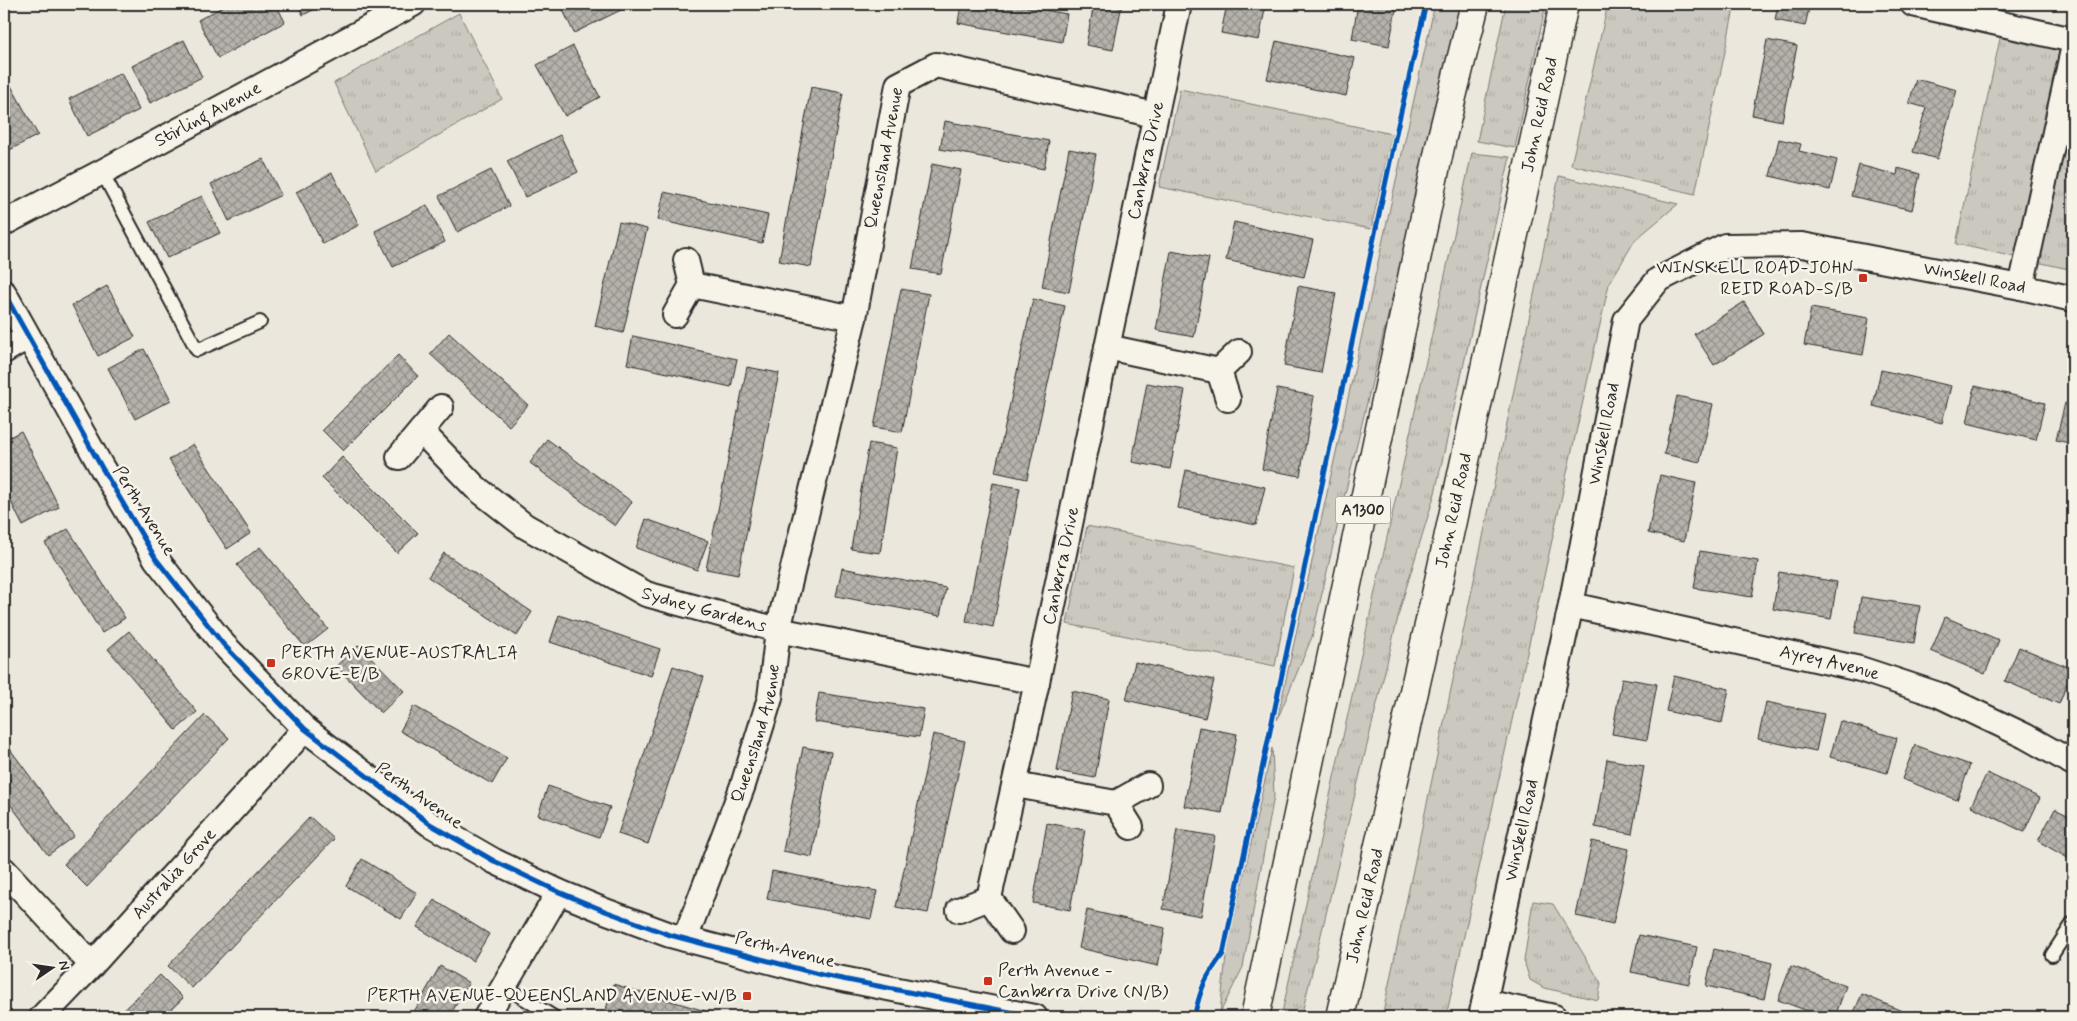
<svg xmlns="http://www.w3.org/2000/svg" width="2077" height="1021" viewBox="0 0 2077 1021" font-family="Mynerve,sans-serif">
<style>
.grass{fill:url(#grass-tufts);stroke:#7b7a75}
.building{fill:url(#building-cross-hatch);stroke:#2b2b2b}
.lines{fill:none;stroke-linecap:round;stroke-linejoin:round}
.service-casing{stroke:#2b2b2b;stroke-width:16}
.minor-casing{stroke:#2b2b2b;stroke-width:28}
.trunk-casing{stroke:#2b2b2b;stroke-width:31}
.service{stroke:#f7f3e8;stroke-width:12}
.minor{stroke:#f7f3e8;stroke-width:24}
.trunk{stroke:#f7f3e8;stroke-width:28}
.cycleway-casing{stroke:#f7f3e8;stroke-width:8}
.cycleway{stroke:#0057b8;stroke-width:5}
.poi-dot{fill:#c8321e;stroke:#f7f3e8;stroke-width:2}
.labels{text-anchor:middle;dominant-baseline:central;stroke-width:5;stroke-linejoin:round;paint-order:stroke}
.shield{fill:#f7f3e8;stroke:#686764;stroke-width:1}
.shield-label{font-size:16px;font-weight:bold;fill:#2b2b2b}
.street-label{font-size:18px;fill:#2b2b2b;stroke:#f7f3e8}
.poi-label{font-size:18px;fill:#2b2b2b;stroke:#f7f3e8;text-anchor:end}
</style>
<defs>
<pattern id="grass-tufts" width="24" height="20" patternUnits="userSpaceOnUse" patternTransform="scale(1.25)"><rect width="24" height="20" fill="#cbc8bf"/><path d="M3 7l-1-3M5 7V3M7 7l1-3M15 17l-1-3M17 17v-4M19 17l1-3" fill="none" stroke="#aeaca4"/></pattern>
<pattern id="building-cross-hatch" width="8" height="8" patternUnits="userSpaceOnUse" patternTransform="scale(1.25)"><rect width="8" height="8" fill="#b5b2ab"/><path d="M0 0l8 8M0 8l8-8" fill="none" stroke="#93918b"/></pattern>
</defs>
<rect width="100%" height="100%" fill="#ebe7dd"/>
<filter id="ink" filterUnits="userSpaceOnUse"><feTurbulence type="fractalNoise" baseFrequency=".02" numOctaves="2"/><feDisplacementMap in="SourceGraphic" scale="10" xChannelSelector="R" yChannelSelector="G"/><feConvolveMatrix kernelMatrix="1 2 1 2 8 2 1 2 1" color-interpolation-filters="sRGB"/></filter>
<g filter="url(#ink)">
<path class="grass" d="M 1435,4 L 1463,4 L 1339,519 L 1312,637 L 1277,720 Z
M 1506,4 L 1546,4 L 1515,148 L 1477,141 Z
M 1608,4 L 1735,4 L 1695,194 L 1571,165 Z
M 459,13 L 502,99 L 376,171 L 334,83 Z
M 2001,34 L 2073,50 L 2073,270 L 1956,244 Z
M 1180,89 L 1392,134 L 1371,229 L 1159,187 Z
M 1472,153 L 1510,157 L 1435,493 L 1401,605 L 1301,1017 L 1281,1017 Z
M 1559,176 L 1678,204 L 1635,240 L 1609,284 L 1446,1017 L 1382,1017 Z
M 1087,526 L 1294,568 L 1275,666 L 1067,624 Z
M 1272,748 L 1274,796 L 1243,967 L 1220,1013 L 1226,956 Z
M 1533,901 L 1553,904 L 1601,983 L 1598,1000 L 1544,988 L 1530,980 L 1524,961 Z"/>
<path class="building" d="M 228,4 L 276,4 L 285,22 L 218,58 L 198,20 Z
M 298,4 L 325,4 L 303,15 Z
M 560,4 L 625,4 L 627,7 L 574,33 Z
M 961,4 L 1013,4 L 1067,14 L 1062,42 L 958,23 Z
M 1094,4 L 1122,4 L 1113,50 L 1086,45 Z
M 1227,4 L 1266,4 L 1259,40 L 1221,33 Z
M 1358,4 L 1397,4 L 1389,46 L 1352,39 Z
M 1778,4 L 1810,4 L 1805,26 L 1775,20 Z
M 184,40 L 202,77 L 150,103 L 132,66 Z
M 1767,40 L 1797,46 L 1782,121 L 1752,115 Z
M 1276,41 L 1355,58 L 1346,96 L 1267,79 Z
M 573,46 L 600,97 L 565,116 L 537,65 Z
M 121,73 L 139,110 L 87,136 L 69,99 Z
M 1916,79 L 1957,90 L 1937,159 L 1913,152 L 1926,108 L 1909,103 Z
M 10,84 L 38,135 L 4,153 L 4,87 Z
M 811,87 L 843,93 L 811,267 L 779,261 Z
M 945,121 L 1049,141 L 1044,169 L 940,149 Z
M 560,135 L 578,172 L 525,197 L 507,161 Z
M 1779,139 L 1801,144 L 1799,151 L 1837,160 L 1830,190 L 1770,176 Z
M 1069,149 L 1096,154 L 1069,292 L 1042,287 Z
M 263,159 L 281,195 L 229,221 L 211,184 Z
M 932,164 L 961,170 L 941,274 L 912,269 Z
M 1859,165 L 1897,175 L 1898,168 L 1920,174 L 1912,210 L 1851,196 Z
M 491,170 L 509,206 L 457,232 L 439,196 Z
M 332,173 L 359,225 L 323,244 L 296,192 Z
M 664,192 L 768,215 L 762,243 L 658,220 Z
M 202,196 L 220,233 L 167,258 L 149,222 Z
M 427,205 L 445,242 L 393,267 L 375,231 Z
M 619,222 L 647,229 L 623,333 L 595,326 Z
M 1234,222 L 1313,240 L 1304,277 L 1226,260 Z
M 1171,251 L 1209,258 L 1194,337 L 1156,330 Z
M 107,286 L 135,337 L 98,356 L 72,305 Z
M 1298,286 L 1336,293 L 1321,373 L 1284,366 Z
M 901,289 L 929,294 L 902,432 L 874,427 Z
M 1033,299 L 1065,306 L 1027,479 L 995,472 Z
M 1744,302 L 1764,334 L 1714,365 L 1694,334 Z
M 1811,308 L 1869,318 L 1863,355 L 1804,345 Z
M 449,333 L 528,405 L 509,426 L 430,354 Z
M 633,336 L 737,359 L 731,387 L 627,364 Z
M 144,349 L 171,400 L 135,419 L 108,368 Z
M 398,355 L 418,376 L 343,451 L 322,430 Z
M 747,367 L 779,373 L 738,575 L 706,569 Z
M 1881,370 L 1951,386 L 1942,423 L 1873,406 Z
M 1147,383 L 1185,390 L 1170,469 L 1132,462 Z
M 1975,386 L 2045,403 L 2036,440 L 1967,423 Z
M 1277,389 L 1314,396 L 1300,476 L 1262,469 Z
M 1677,396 L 1713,404 L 1700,462 L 1664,454 Z
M 2065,403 L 2073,405 L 2073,444 L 2056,440 Z
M 21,431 L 59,507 L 23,526 L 4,488 L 4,440 Z
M 547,439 L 632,502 L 615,526 L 530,463 Z
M 869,443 L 897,448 L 880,553 L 851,549 Z
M 193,444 L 251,533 L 227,549 L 169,460 Z
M 342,457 L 418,533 L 397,553 L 322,478 Z
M 1186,470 L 1265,487 L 1256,525 L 1178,508 Z
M 1660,475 L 1696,483 L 1684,541 L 1648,533 Z
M 993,483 L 1020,488 L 993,627 L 966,621 Z
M 646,519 L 708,541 L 697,570 L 636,548 Z
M 68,529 L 125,618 L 102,633 L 45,543 Z
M 260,547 L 328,629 L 305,647 L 237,565 Z
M 1700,551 L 1758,561 L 1752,597 L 1694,588 Z
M 444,553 L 532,612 L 517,636 L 428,577 Z
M 842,568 L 946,588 L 940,616 L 836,596 Z
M 1779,572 L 1837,582 L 1831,619 L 1773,609 Z
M 1861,597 L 1920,606 L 1914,643 L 1855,633 Z
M 559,615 L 660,649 L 651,676 L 550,642 Z
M 1945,617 L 1999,640 L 1985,674 L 1931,651 Z
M 129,631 L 197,712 L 176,730 L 108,649 Z
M 359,645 L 404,691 L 381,713 L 336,666 Z
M 2019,647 L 2073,669 L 2059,704 L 2005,681 Z
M 1135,662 L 1214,680 L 1205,718 L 1126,700 Z
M 673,666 L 704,677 L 648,844 L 618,834 Z
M 1674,676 L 1729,689 L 1722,723 L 1666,711 Z
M 1622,678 L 1657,684 L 1647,740 L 1612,734 Z
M 1072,691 L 1109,699 L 1095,778 L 1057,771 Z
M 819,693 L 924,709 L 919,737 L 814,722 Z
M 1766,702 L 1824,714 L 1816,751 L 1758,739 Z
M 414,706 L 507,758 L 492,784 L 400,731 Z
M 205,715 L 229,738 L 87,887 L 64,864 Z
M 1840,721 L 1897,738 L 1887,773 L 1830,757 Z
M 1199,727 L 1237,734 L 1222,813 L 1184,806 Z
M 933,734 L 965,741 L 928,913 L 896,907 Z
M 4,741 L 74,836 L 48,855 L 4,796 Z
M 1915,745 L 1970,765 L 1957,800 L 1902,779 Z
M 803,747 L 831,752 L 812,857 L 783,851 Z
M 1607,759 L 1644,766 L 1632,834 L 1595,827 Z
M 1987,773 L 2040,798 L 2024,832 L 1971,806 Z
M 548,786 L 610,807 L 599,837 L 538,815 Z
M 2055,809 L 2073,818 L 2073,861 L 2038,841 Z
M 310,817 L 334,839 L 192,988 L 168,966 Z
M 1047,823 L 1085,830 L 1070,910 L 1033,903 Z
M 1177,830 L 1215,836 L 1201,916 L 1163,909 Z
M 1592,841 L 1629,849 L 1613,924 L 1576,916 Z
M 362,859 L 417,893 L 401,919 L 346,886 Z
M 772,871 L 877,891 L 871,919 L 767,899 Z
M 434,900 L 489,934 L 473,961 L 417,927 Z
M 1087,910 L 1165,928 L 1158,966 L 1079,948 Z
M 1639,935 L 1697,947 L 1689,984 L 1631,972 Z
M 1714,949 L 1772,963 L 1764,999 L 1706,986 Z
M 440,966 L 469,983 L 449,1017 L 411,1017 Z
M 1791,966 L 1846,986 L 1835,1017 L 1824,1017 L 1778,1000 Z
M 160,975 L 183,998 L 163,1017 L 116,1017 Z
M 613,984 L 726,1017 L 604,1017 Z
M 1862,994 L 1916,1017 L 1852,1017 Z"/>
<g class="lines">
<g class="service-casing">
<path id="service" d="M 102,172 L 197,350 L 260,322
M 2052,955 L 2073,923
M 504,986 L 554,1017"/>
</g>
<g class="minor-casing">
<g id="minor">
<path d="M 1913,4 L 2073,40"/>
<path id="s1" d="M 4,223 L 102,172 L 413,4"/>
<path d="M 692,285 L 854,318"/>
<path d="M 2021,287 L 2073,50"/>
<path d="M 4,293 L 102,468 L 156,559 L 223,644 L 305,729 L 430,824 L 494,861 L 559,892 L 605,911 L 670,935 L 822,975 L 1035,1017"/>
<path d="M 675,315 L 692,285 L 686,260"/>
<path d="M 1107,347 L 1219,371"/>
<path d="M 4,351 L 27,337"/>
<path d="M 1228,399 L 1219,371 L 1239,352"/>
<path id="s2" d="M 421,431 L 475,487 L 525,526 L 646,594 L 778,630 L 1037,682"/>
<path d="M 399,457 L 441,407"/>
<path id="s3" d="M 1571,605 L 1860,669 L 1939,695 L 2025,736 L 2073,763"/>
<path d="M 1015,785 L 1116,803"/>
<path d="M 1131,827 L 1116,803 L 1148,785"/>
<path d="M 4,870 L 92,965"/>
<path id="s4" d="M 989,898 L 1037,682 L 1179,4"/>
<path d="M 959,910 L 989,898 L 1012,931"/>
<path id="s5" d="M 685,939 L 743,785 L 770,698 L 778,630 L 854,318 L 898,85 L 936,65 L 1155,115"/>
<path d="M 1485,1002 L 1554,1017"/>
<path id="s6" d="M 42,1017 L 92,965 L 305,729"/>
<path d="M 486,1017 L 559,892"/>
<path id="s7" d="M 1481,1017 L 1571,605 L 1626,320 L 1658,280 L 1725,246 L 1802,245 L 2021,287 L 2073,299"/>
</g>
</g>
<g class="trunk-casing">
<g id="trunk">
<path d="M 1255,1017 L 1442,137 L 1475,4"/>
<path id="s8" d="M 1340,1017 L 1435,599 L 1564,4"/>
</g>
</g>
<use href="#service" class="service"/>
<use href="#minor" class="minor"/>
<use href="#trunk" class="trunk"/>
<g class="cycleway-casing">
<path id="cycleway" d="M 4,293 L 102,468 L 156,559 L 223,644 L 305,729 L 430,824 L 494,861 L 559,892 L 605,911 L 670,935 L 822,975 L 1035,1017
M 1194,1017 C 1201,988 1204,979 1223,954 L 1397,129 L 1426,4"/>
</g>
<use href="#cycleway" class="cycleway"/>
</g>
</g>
<g class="poi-dot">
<rect x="1858" y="273" width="10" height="10" rx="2.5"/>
<rect x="266" y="658" width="10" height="10" rx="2.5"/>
<rect x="983" y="976" width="10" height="10" rx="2.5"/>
<rect x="742" y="991" width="10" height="10" rx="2.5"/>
</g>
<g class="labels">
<rect class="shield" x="1335.5" y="496.5" width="55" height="27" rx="4"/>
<g class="shield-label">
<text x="1363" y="510">A1300</text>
</g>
<g class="street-label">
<text stroke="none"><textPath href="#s1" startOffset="231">Stirling Avenue</textPath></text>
<text stroke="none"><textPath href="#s8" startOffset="924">John Reid Road</textPath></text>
<text stroke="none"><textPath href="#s4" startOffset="754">Canberra Drive</textPath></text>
<text stroke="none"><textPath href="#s5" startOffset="808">Queensland Avenue</textPath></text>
<text stroke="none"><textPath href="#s7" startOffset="1091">Winskell Road</textPath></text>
<text stroke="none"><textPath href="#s7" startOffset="596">Winskell Road</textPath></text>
<text transform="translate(144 511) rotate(58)">Perth Avenue</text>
<text stroke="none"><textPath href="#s8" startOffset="519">John Reid Road</textPath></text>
<text stroke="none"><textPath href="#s4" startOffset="340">Canberra Drive</textPath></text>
<text stroke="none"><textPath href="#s2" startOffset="340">Sydney Gardens</textPath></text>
<text stroke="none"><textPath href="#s3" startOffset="265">Ayrey Avenue</textPath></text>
<text stroke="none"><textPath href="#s5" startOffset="218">Queensland Avenue</textPath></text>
<text transform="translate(419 796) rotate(35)">Perth Avenue</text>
<text stroke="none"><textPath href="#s7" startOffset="191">Winskell Road</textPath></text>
<text stroke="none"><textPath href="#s6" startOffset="195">Australia Grove</textPath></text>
<text stroke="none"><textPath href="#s8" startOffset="114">John Reid Road</textPath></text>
<text transform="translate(785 950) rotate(14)">Perth Avenue</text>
</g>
<g class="poi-label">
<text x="1853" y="268">WINSKELL ROAD-JOHN<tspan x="1853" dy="21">REID ROAD-S/B</tspan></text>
<text x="281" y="653" text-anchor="start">PERTH AVENUE-AUSTRALIA<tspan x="281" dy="21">GROVE-E/B</tspan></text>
<text x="998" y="971" text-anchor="start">Perth Avenue -<tspan x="998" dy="21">Canberra Drive (N/B)</tspan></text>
<text x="737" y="996">PERTH AVENUE-QUEENSLAND AVENUE-W/B</text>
</g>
</g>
<rect width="2077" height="1021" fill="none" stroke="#f7f3e8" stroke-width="20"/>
<rect x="10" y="10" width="2057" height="1001" fill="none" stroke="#2b2b2b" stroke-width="2" filter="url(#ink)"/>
<g transform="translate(52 968) rotate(77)" stroke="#f7f3e8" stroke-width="4" paint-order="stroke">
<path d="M0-4L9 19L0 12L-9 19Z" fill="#2b2b2b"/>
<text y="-8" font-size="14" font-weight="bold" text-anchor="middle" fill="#2b2b2b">N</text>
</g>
</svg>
